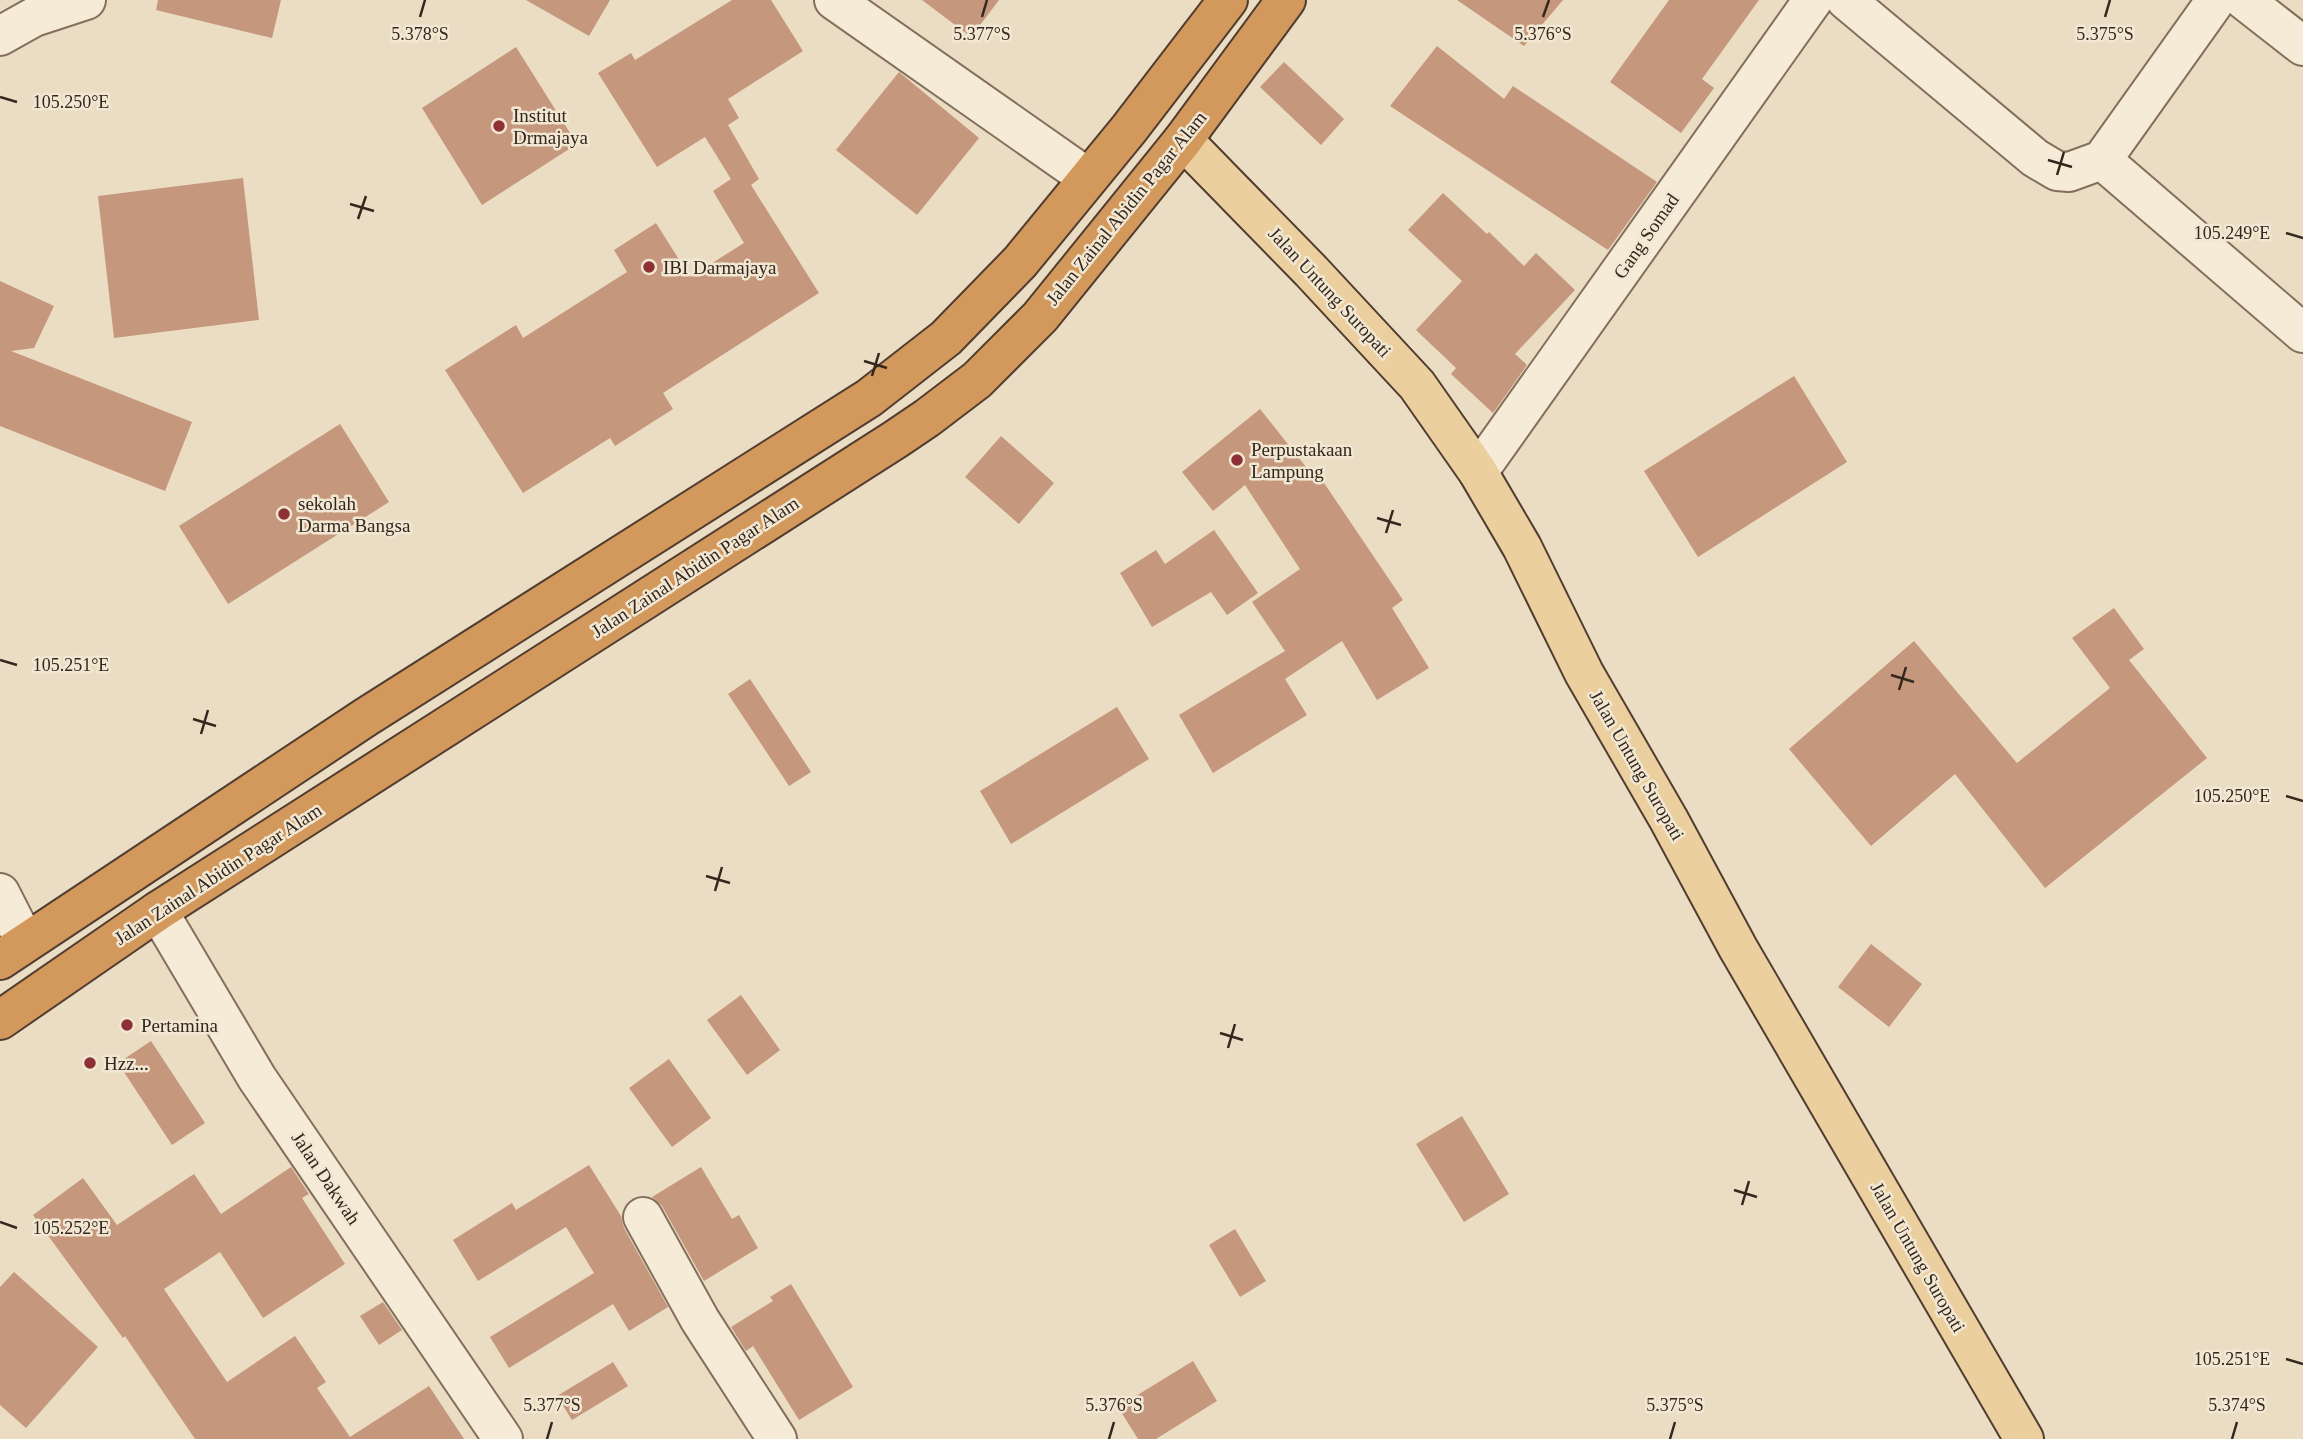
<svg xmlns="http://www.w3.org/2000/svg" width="2303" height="1439" viewBox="0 0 2303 1439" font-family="Georgia,serif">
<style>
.building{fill:#c5977c}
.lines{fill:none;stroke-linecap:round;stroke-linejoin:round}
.minor-casing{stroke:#836f5c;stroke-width:42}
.major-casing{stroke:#513d30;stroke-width:42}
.highway-casing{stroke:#513d30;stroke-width:42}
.minor{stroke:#f6ebd6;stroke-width:38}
.major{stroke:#ebcf9e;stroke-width:38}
.highway{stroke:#d3985b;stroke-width:38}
.ticks{fill:none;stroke:#34281e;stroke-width:2.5}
.poi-dot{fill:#8d3136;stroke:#f2e7d2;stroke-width:2.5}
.labels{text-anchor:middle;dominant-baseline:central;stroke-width:5;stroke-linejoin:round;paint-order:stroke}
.poi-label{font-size:19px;fill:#34281e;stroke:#f2e7d2;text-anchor:start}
.street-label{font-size:19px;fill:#34281e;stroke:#f2e7d2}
.ticks-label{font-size:18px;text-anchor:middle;fill:#34281e;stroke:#f2e7d2;stroke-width:5;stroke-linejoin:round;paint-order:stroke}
</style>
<rect width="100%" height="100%" fill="#eaddc4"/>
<path class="building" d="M 158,0 L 281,0 L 272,38 L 156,10 Z
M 526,0 L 610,0 L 589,36 Z
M 732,0 L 771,0 L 803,51 L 728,99 L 739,118 L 728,125 L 759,179 L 751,185 L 819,293 L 663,393 L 673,409 L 615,446 L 610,438 L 523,493 L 445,370 L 516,325 L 523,338 L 627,272 L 614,250 L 656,223 L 690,277 L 744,243 L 713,191 L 731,179 L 705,137 L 657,167 L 598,73 L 631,53 L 635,60 Z
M 922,0 L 999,0 L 971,37 Z
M 1457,0 L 1563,0 L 1524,46 Z
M 1669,0 L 1759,0 L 1702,79 L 1714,88 L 1681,133 L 1610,82 Z
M 1437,46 L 1504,99 L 1513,86 L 1657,182 L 1608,250 L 1390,106 Z
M 516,47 L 577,144 L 482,205 L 422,108 Z
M 1284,62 L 1344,119 L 1321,145 L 1260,87 Z
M 899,72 L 979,138 L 917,215 L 836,150 Z
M 243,178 L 259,320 L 114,338 L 98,196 Z
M 1443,193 L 1487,234 L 1489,232 L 1524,266 L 1536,253 L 1575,290 L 1515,354 L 1527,365 L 1493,413 L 1451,374 L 1456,368 L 1416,330 L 1462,281 L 1408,230 Z
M 0,281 L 54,306 L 34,348 L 11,351 L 192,422 L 165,491 L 0,426 Z
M 1794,376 L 1847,462 L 1698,557 L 1644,471 Z
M 1260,409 L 1314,477 L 1318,474 L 1403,600 L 1392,608 L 1429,668 L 1377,700 L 1342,641 L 1285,679 L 1307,715 L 1213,773 L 1179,715 L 1285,651 L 1252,602 L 1300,569 L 1245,485 L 1213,511 L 1182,472 Z
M 340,424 L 389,502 L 228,604 L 179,526 Z
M 1001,436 L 1054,483 L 1019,524 L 965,477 Z
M 1214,530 L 1258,593 L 1227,615 L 1211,592 L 1152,627 L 1120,573 L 1156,550 L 1165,564 Z
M 2114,608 L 2144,649 L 2129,660 L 2207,758 L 2045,888 L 1955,774 L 1871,846 L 1789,749 L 1914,641 L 2017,763 L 2110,688 L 2072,638 Z
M 750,679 L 811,772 L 789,786 L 728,694 Z
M 1117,707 L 1149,759 L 1011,844 L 980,791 Z
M 1871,944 L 1922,984 L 1889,1027 L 1838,987 Z
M 741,995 L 780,1050 L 747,1075 L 707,1020 Z
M 151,1041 L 205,1123 L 172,1145 L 118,1063 Z
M 669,1059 L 711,1118 L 672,1147 L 629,1088 Z
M 1462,1116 L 1509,1194 L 1464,1222 L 1416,1144 Z
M 589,1165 L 621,1216 L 624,1228 L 668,1307 L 629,1331 L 613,1304 L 509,1368 L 490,1337 L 594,1273 L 566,1227 L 478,1281 L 453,1240 L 512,1203 L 516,1210 Z
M 291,1167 L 309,1194 L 302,1198 L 345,1264 L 263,1318 L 220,1252 L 164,1289 L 172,1301 L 227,1382 L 295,1336 L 326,1382 L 317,1388 L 350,1437 L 429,1386 L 464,1439 L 195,1439 L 125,1336 L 123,1338 L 33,1215 L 83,1178 L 117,1225 L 194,1174 L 221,1214 Z
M 701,1167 L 732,1219 L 739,1215 L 758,1248 L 704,1281 L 662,1206 L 652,1197 Z
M 1235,1229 L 1266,1281 L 1240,1297 L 1209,1245 Z
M 14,1272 L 98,1347 L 26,1428 L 0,1405 L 0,1287 Z
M 791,1284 L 853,1387 L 799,1420 L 753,1346 L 746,1351 L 731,1327 L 773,1301 L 770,1297 Z
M 383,1302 L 402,1330 L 379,1345 L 360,1316 Z
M 1193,1361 L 1217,1401 L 1156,1439 L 1138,1439 L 1118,1407 Z
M 613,1362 L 628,1386 L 572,1420 L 557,1396 Z"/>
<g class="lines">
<g class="minor-casing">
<path id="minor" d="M 834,0 L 1088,178
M 1846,0 L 2035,158 L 2057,171 L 2069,172 L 2102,160 L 2216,0
M 2244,0 L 2303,46
M 0,36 L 34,17 L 86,0
M 2102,160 L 2303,333
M 1478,472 L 1813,0
M 0,893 L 25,942
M 158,911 L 257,1078 L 503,1439
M 643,1217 L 700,1320 L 777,1439"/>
</g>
<g class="major-casing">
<path id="major" d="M 1183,140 L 1311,271 L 1417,385 L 1478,472 L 1522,547 L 1584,673 L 1669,820 L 1738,948 L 2024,1439"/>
</g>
<g class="highway-casing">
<path id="highway" d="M 0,960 L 366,717 L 869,398 L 946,338 L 1020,262 L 1129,129 L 1228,0
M 0,1020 L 158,911 L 896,439 L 927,418 L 977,380 L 1040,317 L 1183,140 L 1286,0"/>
</g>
<use href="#minor" class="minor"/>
<use href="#major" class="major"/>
<use href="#highway" class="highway"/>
</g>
<path class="ticks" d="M 420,17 L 425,0M 982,17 L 987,0M 1543,17 L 1549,0M 2105,17 L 2110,0M 0,97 L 17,102M 2048,160 L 2072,167M 2057,175 L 2064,152M 350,204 L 374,211M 358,219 L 366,196M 2286,233 L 2303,238M 864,361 L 887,368M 872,376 L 879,353M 1377,518 L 1401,525M 1386,533 L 1393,510M 0,660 L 17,665M 1891,675 L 1914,682M 1899,690 L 1906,667M 193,719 L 216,726M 201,734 L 208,710M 2286,796 L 2303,801M 706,876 L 730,883M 715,891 L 722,867M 1220,1033 L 1243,1040M 1228,1048 L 1235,1024M 1734,1190 L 1757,1197M 1742,1205 L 1749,1181M 0,1222 L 17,1228M 2286,1359 L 2303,1364M 547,1439 L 552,1422M 1109,1439 L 1114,1422M 1670,1439 L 1675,1422M 2232,1439 L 2237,1422"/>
<g class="poi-dot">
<circle cx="499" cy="126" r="7"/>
<circle cx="649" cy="267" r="7"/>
<circle cx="1237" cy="460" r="7"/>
<circle cx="284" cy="514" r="7"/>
<circle cx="127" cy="1025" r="7"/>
<circle cx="90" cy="1063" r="7"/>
</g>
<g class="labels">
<g class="poi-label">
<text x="513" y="115">Institut<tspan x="513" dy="22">Drmajaya</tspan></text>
<text x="663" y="267">IBI Darmajaya</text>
<text x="1251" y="449">Perpustakaan<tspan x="1251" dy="22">Lampung</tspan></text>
<text x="298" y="503">sekolah<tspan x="298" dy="22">Darma Bangsa</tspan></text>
<text x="141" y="1025">Pertamina</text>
<text x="104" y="1063">Hzz...</text>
</g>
<g class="street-label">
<text transform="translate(1126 208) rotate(-51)">Jalan Zainal Abidin Pagar Alam</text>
<text transform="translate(1646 236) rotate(-55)">Gang Somad</text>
<text transform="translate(1330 292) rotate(47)">Jalan Untung Suropati</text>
<text transform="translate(695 567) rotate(-33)">Jalan Zainal Abidin Pagar Alam</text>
<text transform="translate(1637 765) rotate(60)">Jalan Untung Suropati</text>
<text transform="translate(218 874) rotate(-33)">Jalan Zainal Abidin Pagar Alam</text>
<text transform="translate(326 1178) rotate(56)">Jalan Dakwah</text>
<text transform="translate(1918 1257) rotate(60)">Jalan Untung Suropati</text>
</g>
</g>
<g class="ticks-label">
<text x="420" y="40">5.378°S</text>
<text x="982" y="40">5.377°S</text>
<text x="1543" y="40">5.376°S</text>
<text x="2105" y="40">5.375°S</text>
<text x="71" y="108">105.250°E</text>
<text x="2232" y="239">105.249°E</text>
<text x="71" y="671">105.251°E</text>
<text x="2232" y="802">105.250°E</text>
<text x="71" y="1234">105.252°E</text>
<text x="2232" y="1365">105.251°E</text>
<text x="552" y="1411">5.377°S</text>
<text x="1114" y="1411">5.376°S</text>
<text x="1675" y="1411">5.375°S</text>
<text x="2237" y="1411">5.374°S</text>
</g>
</svg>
